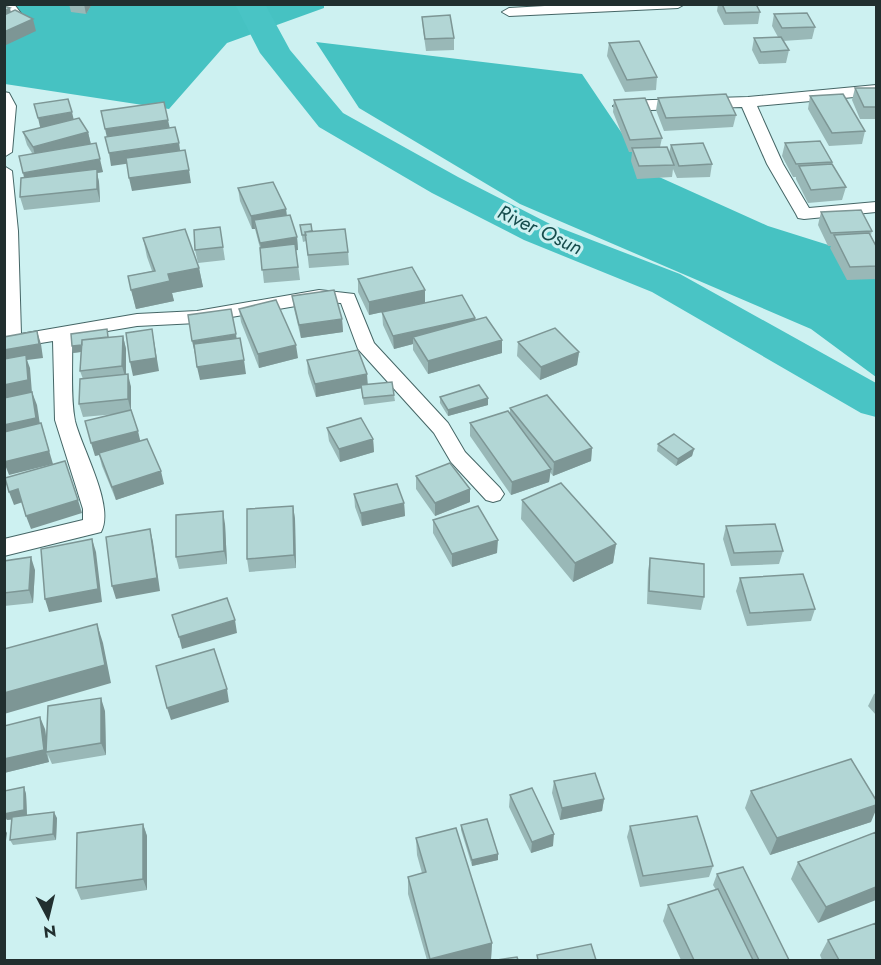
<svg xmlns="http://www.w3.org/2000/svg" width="881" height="965" viewBox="0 0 881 965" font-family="Jost,sans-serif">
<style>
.forest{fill:#46c2c2}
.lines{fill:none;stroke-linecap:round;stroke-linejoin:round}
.river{fill:#49c4c5;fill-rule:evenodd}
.minor-casing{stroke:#456666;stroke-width:2}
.minor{fill:#fff;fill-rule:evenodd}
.wall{fill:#99b8b7}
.shaded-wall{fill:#7d9695}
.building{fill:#b2d6d5;stroke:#7d9695;stroke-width:1.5}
.labels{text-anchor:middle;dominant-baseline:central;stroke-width:6;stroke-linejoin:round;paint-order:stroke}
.water-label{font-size:20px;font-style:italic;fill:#164c4c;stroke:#cdf1f1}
</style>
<rect width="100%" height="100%" fill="#cdf1f1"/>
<path class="forest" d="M 5,5 L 324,5 L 324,8 L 227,43 L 169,109 L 5,84 Z
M 316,42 L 582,74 L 648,172 L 768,226 L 876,260 L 876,377 L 811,329 L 520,204 L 359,108 Z"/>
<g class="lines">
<path class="river" d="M 235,4 L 265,4 L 290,50 L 343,113 L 458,177 L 550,224 L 680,274 L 876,383 L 876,417 L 861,413 L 652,292 L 524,240 L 432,193 L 319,127 L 260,53 Z"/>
<g class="minor-casing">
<path id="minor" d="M 4,4 L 14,4 L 23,16 L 21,19 L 11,19 L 4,10 Z
M 580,4 L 685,4 L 678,8 L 509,16 L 502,12 L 509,8 Z
M 876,85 L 876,95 L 757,106 L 783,164 L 809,208 L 876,202 L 876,212 L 804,219 L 798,218 L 796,214 L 767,164 L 742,107 L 621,111 L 613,106 L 621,101 L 748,97 Z
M 4,92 L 9,93 L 16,106 L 12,152 L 4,157 Z
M 4,166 L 12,171 L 18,231 L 21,334 L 137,314 L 197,311 L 319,290 L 354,294 L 374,343 L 448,423 L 465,452 L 500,488 L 504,494 L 500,500 L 493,502 L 486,500 L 451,462 L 434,433 L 358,349 L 341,303 L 319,302 L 197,323 L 137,326 L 72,337 C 73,363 70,396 75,421 C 82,449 115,506 101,532 L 93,534 L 4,556 L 4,539 L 83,520 L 83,509 L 55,420 L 53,341 L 4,349 Z"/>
</g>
<use href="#minor" class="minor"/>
</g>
<path class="wall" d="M 69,4 L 92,4 L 86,14 L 71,12 Z
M 718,4 L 756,4 L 760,12 L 758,24 L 724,25 L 717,11 Z
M 774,14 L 815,27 L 812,39 L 783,41 L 789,50 L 786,63 L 759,64 L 752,50 L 754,38 L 778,37 L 772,26 Z
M 422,17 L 454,38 L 454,50 L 426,51 L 423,29 Z
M 609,43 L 657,77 L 656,90 L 625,92 L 607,56 Z
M 855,88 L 876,88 L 876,119 L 860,119 L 852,100 Z
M 810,96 L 865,131 L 862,144 L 829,146 L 808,109 Z
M 658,98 L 736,115 L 733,127 L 664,131 L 656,110 Z
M 614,100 L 662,138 L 660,147 L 669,153 L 671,145 L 712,164 L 710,177 L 677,178 L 673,169 L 672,177 L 637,179 L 631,161 L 632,152 L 629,152 L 613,112 Z
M 74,119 L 88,132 L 91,144 L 103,172 L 97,173 L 99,182 L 100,202 L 24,210 L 20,197 L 24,177 L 32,153 L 27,145 L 23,132 Z
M 785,143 L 832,162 L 832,164 L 846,187 L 842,200 L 808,203 L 796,179 L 796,177 L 793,177 L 782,156 Z
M 238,188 L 286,209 L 287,215 L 297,237 L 298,250 L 296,250 L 300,280 L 264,283 L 260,248 L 255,229 L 252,229 L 240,201 Z
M 821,212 L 872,231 L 871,235 L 876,246 L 876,279 L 847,280 L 830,248 L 831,246 L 828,246 L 818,225 Z
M 300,225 L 348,252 L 349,265 L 309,268 L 306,241 L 303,242 Z
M 220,227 L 225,260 L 198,263 L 195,250 Z
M 143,238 L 199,268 L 203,287 L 172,293 L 174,301 L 136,309 L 128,276 L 152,271 L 147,257 Z
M 358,279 L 425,303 L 475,318 L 475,320 L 502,340 L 502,353 L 428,374 L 413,350 L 413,344 L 394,349 L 383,325 L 382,312 L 369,315 L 358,292 Z
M 292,296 L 342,319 L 343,332 L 301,338 L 294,309 Z
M 239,309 L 298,358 L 259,368 L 241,322 Z
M 123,336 L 126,349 L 126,374 L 131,387 L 131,410 L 140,441 L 164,484 L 116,500 L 102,466 L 99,455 L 95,456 L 116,414 L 83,417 L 79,404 L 83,379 L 80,371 L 81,352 L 73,353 L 72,346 L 109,337 Z
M 518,342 L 579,352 L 577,365 L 540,380 L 517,356 Z
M 307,360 L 394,395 L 395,401 L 364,405 L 361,388 L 316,397 L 308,373 Z
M 440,397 L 488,405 L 448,416 L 440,403 Z
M 510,408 L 592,448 L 591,461 L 553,476 L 550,472 L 549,482 L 511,495 L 470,436 L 470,423 L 510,413 Z
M 327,428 L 373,439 L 374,452 L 340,462 L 329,441 Z
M 658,444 L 694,449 L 692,456 L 676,466 L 657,451 Z
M 416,476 L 470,489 L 470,502 L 435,516 L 416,489 Z
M 354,494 L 404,503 L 405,516 L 362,526 L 355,507 Z
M 522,500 L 616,544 L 613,563 L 573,582 L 521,519 Z
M 293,506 L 295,519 L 296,568 L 249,572 L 247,559 Z
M 433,520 L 497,553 L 452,567 L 433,533 Z
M 225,524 L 227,564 L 179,569 L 176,557 Z
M 726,526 L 783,551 L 779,564 L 731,566 L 723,539 Z
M 650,558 L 704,597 L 701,610 L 647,604 L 648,571 Z
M 4,561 L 35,570 L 33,603 L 4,606 Z
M 740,578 L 815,609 L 811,621 L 747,626 L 736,591 Z
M 876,693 L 876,715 L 868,706 L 874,694 Z
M 105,711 L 106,755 L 52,764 L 48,755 L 49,762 L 4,773 L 4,726 L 45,729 L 47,744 Z
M 554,781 L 604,799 L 602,811 L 560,820 L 552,793 Z
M 24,787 L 26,794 L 27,815 L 57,818 L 56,840 L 13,845 L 10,840 L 12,820 L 7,820 L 4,815 L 4,791 Z
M 751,791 L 871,822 L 770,855 L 745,808 Z
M 510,795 L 553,846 L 531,853 L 509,807 Z
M 143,824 L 147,836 L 147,890 L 81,900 L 76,888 Z
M 461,825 L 498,854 L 498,860 L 472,866 L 461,830 Z
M 630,826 L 713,866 L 709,877 L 640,887 L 627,837 Z
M 876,832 L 818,923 L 791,879 L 798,862 Z
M 416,838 L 492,943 L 491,959 L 484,960 L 427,960 L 408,894 L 408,877 L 422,873 L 417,855 Z
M 717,874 L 789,960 L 681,960 L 663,921 L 668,905 L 716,890 L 713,885 Z
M 828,940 L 876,960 L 822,960 L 820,955 Z"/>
<path class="shaded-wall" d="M 84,4 L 92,4 L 86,14 Z
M 10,8 L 13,21 L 4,25 L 4,11 Z
M 33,19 L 36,31 L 4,46 L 4,32 Z
M 72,112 L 75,125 L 41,131 L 38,118 Z
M 168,120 L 171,133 L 108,142 L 105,129 Z
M 88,132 L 91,145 L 36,160 L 33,147 Z
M 179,143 L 181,156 L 111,166 L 109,153 Z
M 100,159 L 103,172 L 97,173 L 99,182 L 100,202 L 97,189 L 26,186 L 23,173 Z
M 189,170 L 191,183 L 132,191 L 129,178 Z
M 286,209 L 287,222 L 254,220 L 255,229 L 252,229 L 251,216 Z
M 297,237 L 298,250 L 262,256 L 260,243 Z
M 199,268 L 203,287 L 172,293 L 174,301 L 136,309 L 131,290 L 168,274 Z
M 425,290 L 425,303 L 369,315 L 369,302 Z
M 475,318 L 475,331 L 413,337 L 413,344 L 394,349 L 393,336 Z
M 342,319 L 343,332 L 301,338 L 299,325 Z
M 107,329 L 110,348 L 73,353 L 72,346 Z
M 152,329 L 159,371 L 133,376 L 130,362 Z
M 37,331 L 41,344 L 43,358 L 27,360 L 30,368 L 32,393 L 4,398 L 4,350 Z
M 236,334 L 238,347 L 195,354 L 192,341 Z
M 123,336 L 126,349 L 126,380 L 122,366 Z
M 502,340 L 502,353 L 428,374 L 428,361 Z
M 296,345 L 298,358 L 259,368 L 258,354 Z
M 579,352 L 577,365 L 540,380 L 541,367 Z
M 244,360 L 246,374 L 200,380 L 197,367 Z
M 128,374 L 131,387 L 131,412 L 128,399 Z
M 367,374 L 368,387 L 316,397 L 315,384 Z
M 32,392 L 37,405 L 41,431 L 4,439 L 4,425 Z
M 488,398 L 488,405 L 448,416 L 448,410 Z
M 41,423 L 53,464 L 9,475 L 4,462 Z
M 138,431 L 141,444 L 95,456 L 91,443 Z
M 373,439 L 374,452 L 340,462 L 339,449 Z
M 592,448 L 591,461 L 553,476 L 554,462 Z
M 694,449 L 692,456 L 676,466 L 678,459 Z
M 551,469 L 549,482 L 511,495 L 512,482 Z
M 161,471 L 164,484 L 116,500 L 112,487 Z
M 18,489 L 23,502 L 14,505 L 9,492 Z
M 470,489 L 470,502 L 435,516 L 435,503 Z
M 78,500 L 82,513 L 31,529 L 26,516 Z
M 404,503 L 405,516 L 362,526 L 361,513 Z
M 293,506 L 295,519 L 296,568 L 294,555 Z
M 223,511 L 225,524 L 227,564 L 224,551 Z
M 150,529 L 153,542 L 160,591 L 116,599 L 112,586 Z
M 92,539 L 96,552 L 102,602 L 49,612 L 45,599 Z
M 498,540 L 497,553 L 452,567 L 452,554 Z
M 616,544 L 613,563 L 573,582 L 575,563 Z
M 31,557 L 35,570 L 33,603 L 29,590 Z
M 235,620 L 237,633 L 182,649 L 179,637 Z
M 97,624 L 103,643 L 111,683 L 4,714 L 4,693 Z
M 227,689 L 229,702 L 171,720 L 167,708 Z
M 101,698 L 105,711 L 106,755 L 101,743 Z
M 40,717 L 45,729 L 48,751 L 46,752 L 49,762 L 4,773 L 4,759 Z
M 24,787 L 26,794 L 27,816 L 7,820 L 4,814 Z
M 604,799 L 602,811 L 560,820 L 562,808 Z
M 876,805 L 876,810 L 871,822 L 770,855 L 777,838 Z
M 54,812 L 57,818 L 56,840 L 53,834 Z
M 143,824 L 147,836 L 147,890 L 143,879 Z
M 4,828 L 7,833 L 4,855 Z
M 554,834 L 553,846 L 531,853 L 532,842 Z
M 498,854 L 498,860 L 472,866 L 472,860 Z
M 876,887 L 876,900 L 818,923 L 826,907 Z
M 492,943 L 491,959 L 484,960 L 430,960 L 430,959 Z"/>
<path class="building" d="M 722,4 L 756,4 L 760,12 L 726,13 Z
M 4,6 L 10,8 L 4,11 Z
M 15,10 L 33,19 L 4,32 L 4,15 Z
M 807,13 L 815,27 L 782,28 L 774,14 Z
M 450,15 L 454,38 L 425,39 L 422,17 Z
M 781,37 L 789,50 L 761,52 L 754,38 Z
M 639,41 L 657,77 L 627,80 L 609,43 Z
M 855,88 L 876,88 L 876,107 L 864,107 Z
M 726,94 L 736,115 L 666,118 L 658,98 Z
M 843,94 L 865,131 L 832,133 L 810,96 Z
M 645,98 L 662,138 L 630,140 L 614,100 Z
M 68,99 L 72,112 L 38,118 L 34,104 Z
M 164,102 L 168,120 L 105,129 L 101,111 Z
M 79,118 L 88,132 L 33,147 L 23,132 Z
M 175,127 L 179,143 L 109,153 L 105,137 Z
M 820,141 L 832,162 L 796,164 L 785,143 Z
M 96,143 L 100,159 L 23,173 L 19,156 Z
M 703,143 L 712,164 L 679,166 L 671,145 Z
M 667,147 L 674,165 L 639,166 L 632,148 Z
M 185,150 L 189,170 L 129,178 L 126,158 Z
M 832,164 L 846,187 L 811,190 L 799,166 Z
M 97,169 L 97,189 L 20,197 L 21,178 Z
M 273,182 L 286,209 L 251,216 L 238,188 Z
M 861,210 L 872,231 L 831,233 L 821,212 Z
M 290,215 L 297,237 L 260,243 L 254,220 Z
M 311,224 L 312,231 L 305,232 L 306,235 L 302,235 L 300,225 Z
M 220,227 L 223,247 L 195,250 L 194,230 Z
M 185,229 L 199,268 L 168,274 L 170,281 L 131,290 L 128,276 L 155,271 L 143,238 Z
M 345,229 L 348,252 L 308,255 L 305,232 Z
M 869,233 L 876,246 L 876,266 L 850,267 L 834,235 Z
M 295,244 L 298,267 L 262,270 L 260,248 Z
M 412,267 L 425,290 L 369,302 L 358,279 Z
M 334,290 L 342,319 L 299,325 L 292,296 Z
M 462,295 L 475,318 L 393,336 L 382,312 Z
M 276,300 L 296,345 L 258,354 L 239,309 Z
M 231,309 L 236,334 L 192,341 L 188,315 Z
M 486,317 L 502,340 L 428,361 L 413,337 Z
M 555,328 L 579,352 L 541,367 L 518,342 Z
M 107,329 L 108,337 L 82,340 L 82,345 L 72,346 L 71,334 Z
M 152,329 L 156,358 L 130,362 L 126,333 Z
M 37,331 L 39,344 L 4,350 L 4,337 Z
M 123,336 L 122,366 L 80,371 L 82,340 Z
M 240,338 L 244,360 L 197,367 L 194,344 Z
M 358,350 L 367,374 L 315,384 L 307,360 Z
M 26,355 L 28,380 L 4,385 L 4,359 Z
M 128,374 L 128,399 L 79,404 L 80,379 Z
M 392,382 L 394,395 L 363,398 L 361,385 Z
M 479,385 L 488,398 L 448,410 L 440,397 Z
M 32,392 L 36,418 L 4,425 L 4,398 Z
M 547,395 L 592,448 L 554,462 L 510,408 Z
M 131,410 L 138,431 L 91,443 L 85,421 Z
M 508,411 L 551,469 L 512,482 L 470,423 Z
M 361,418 L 373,439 L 339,449 L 327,428 Z
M 41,423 L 49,451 L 4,462 L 4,432 Z
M 674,434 L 694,449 L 678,459 L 658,444 Z
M 147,439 L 161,471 L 112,487 L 99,453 Z
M 65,461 L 78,500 L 26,516 L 18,489 L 9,492 L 5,478 Z
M 450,463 L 470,489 L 435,503 L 416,476 Z
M 561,483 L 616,544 L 575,563 L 522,500 Z
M 397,484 L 404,503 L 361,513 L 354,494 Z
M 293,506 L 294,555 L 247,559 L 247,509 Z
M 478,506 L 498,540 L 452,554 L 433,520 Z
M 223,511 L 224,551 L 176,557 L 176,515 Z
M 775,524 L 783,551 L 734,553 L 726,526 Z
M 150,529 L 157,578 L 112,586 L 106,537 Z
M 92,539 L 98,589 L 45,599 L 41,549 Z
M 31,557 L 29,590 L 4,593 L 4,561 Z
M 650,558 L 704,564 L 704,597 L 649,591 Z
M 803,574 L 815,609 L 750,613 L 740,578 Z
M 227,598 L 235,620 L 179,637 L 172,615 Z
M 97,624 L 105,665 L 4,693 L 4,649 Z
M 214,649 L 227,689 L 167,708 L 156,666 Z
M 101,698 L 101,743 L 46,752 L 48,706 Z
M 40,717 L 44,750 L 4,759 L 4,726 Z
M 851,759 L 876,800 L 876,805 L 777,838 L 751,791 Z
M 595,773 L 604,799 L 562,808 L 554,781 Z
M 24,787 L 24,810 L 4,814 L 4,791 Z
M 532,788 L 554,834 L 532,842 L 510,795 Z
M 54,812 L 53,834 L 10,840 L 12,817 Z
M 697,816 L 713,866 L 643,876 L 630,826 Z
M 487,819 L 498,854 L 472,860 L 461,825 Z
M 143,824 L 143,879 L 76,888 L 77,833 Z
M 456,828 L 492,943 L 430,959 L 408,877 L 426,872 L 416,838 Z
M 876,832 L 876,887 L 826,907 L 798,862 Z
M 743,867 L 789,960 L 759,960 L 717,874 Z
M 718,889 L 753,960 L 694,960 L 668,905 Z
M 876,923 L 876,960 L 839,960 L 828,940 Z
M 591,944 L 596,960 L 538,960 L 537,955 Z
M 517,957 L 518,960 L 497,960 Z"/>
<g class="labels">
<g class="water-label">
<text transform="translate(540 230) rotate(25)">River Osun</text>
</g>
</g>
<rect width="881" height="965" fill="none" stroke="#212f2f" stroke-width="12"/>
<g transform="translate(48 917) rotate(173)" stroke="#cdf1f1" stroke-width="4.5" paint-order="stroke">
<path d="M0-4.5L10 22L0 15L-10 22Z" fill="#212f2f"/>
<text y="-9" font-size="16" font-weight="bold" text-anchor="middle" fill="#212f2f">N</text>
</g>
</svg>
